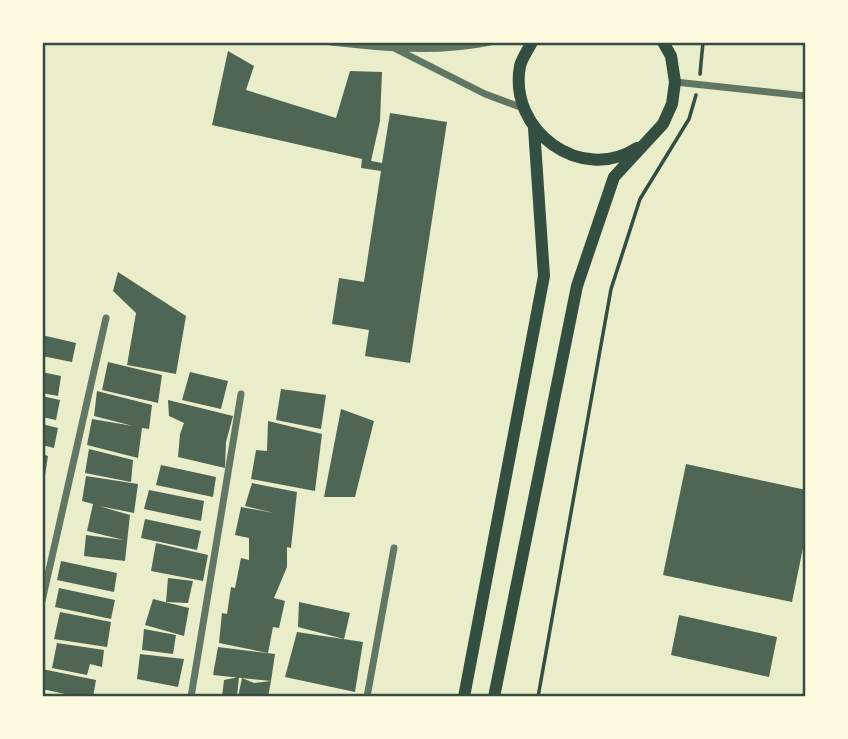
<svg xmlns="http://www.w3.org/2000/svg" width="848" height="739" viewBox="0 0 848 739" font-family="'Roboto Condensed',sans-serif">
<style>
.building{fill:#4f6655}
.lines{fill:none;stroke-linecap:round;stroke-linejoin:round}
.path{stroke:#344e41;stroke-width:3.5}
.minor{stroke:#617663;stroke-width:7}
.primary{stroke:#344e41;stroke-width:12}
.neatline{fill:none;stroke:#344e41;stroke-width:2.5}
</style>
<rect width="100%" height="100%" fill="#e9edc9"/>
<path class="building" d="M 228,51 L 254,66 L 246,90 L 336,118 L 350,71 L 382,72 L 380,121 L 371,161 L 382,163 L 390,113 L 447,122 L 410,363 L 365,356 L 369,330 L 332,324 L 339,278 L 364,282 L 381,171 L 361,168 L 362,159 L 212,125 Z
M 118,272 L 186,316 L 176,374 L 127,365 L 136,313 L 113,291 Z
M 42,335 L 76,343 L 72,362 L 42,356 Z
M 108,362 L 162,375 L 158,403 L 102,390 Z
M 42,372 L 61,376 L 58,396 L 42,393 Z
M 190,372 L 228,381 L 221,409 L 182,400 Z
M 281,389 L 326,395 L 321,429 L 276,420 Z
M 97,391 L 152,405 L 149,429 L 142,428 L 138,458 L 87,445 L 92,419 L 133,426 L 94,416 Z
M 42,396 L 60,400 L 56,420 L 42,417 Z
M 168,400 L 233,416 L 226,442 L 225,468 L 178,457 L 180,434 L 184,423 L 169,416 Z
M 341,409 L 374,421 L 355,497 L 324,497 Z
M 268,421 L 322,434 L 315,491 L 251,479 L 256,450 L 267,451 Z
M 42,424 L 58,428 L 54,448 L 42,445 Z
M 89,449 L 133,460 L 131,482 L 85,473 Z
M 42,454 L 48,456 L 45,475 L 42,475 Z
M 686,464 L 806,490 L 806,533 L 792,602 L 663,575 Z
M 161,465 L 216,477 L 213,497 L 156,485 Z
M 86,476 L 138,484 L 134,513 L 99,506 L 130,515 L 125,561 L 84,556 L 86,535 L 124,540 L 87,531 L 93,504 L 82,501 Z
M 252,483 L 297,492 L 291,548 L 287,547 L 287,567 L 274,598 L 285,601 L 279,628 L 273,627 L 268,653 L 219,643 L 222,613 L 227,614 L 231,587 L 235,588 L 241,558 L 249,560 L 249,538 L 235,535 L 241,507 L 274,513 L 245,506 Z
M 149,490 L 204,501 L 201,521 L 144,509 Z
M 145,519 L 201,531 L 197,550 L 141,538 Z
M 156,543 L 208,555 L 203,581 L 151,571 Z
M 61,561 L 117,573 L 114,592 L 57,580 Z
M 168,578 L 193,581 L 188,603 L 166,602 Z
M 59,588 L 115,600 L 111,619 L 55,607 Z
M 153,599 L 189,608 L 184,636 L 145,625 Z
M 299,602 L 350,613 L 344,639 L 298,627 Z
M 60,612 L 111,622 L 107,647 L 54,639 Z
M 679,615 L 777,637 L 769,677 L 671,655 Z
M 144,629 L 176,635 L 173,654 L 142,650 Z
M 297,632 L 363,642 L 355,692 L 285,677 Z
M 57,643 L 104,650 L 102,667 L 90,664 L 87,675 L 52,668 Z
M 218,647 L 275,654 L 271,681 L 213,675 Z
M 140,654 L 184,659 L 178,687 L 137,679 Z
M 42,669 L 96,680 L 93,697 L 79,697 L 42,689 Z
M 239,677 L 237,697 L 222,697 L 224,680 Z
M 242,678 L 254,683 L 271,681 L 268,697 L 238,697 Z"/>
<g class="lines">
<path class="path" d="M 700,74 L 703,42
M 538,697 L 611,289 L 640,199 L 689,119 L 696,95"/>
<path class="minor" d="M 331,42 C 384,48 437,53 490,42
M 396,49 L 485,94 L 523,108
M 675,82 L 806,96
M 42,601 L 106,318
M 191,697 L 241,394
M 367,697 L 394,548"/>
<path class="primary" d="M 532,42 C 528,50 522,58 520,66 C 508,131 581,184 637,148
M 464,697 L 544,276 L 534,128
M 494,697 L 577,286 L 614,177 L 663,124 L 672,104 L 675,82 L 671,56 L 663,42"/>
</g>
<rect width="848" height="739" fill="none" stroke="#fefae0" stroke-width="88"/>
<rect x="44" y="44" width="760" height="651" class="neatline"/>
</svg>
